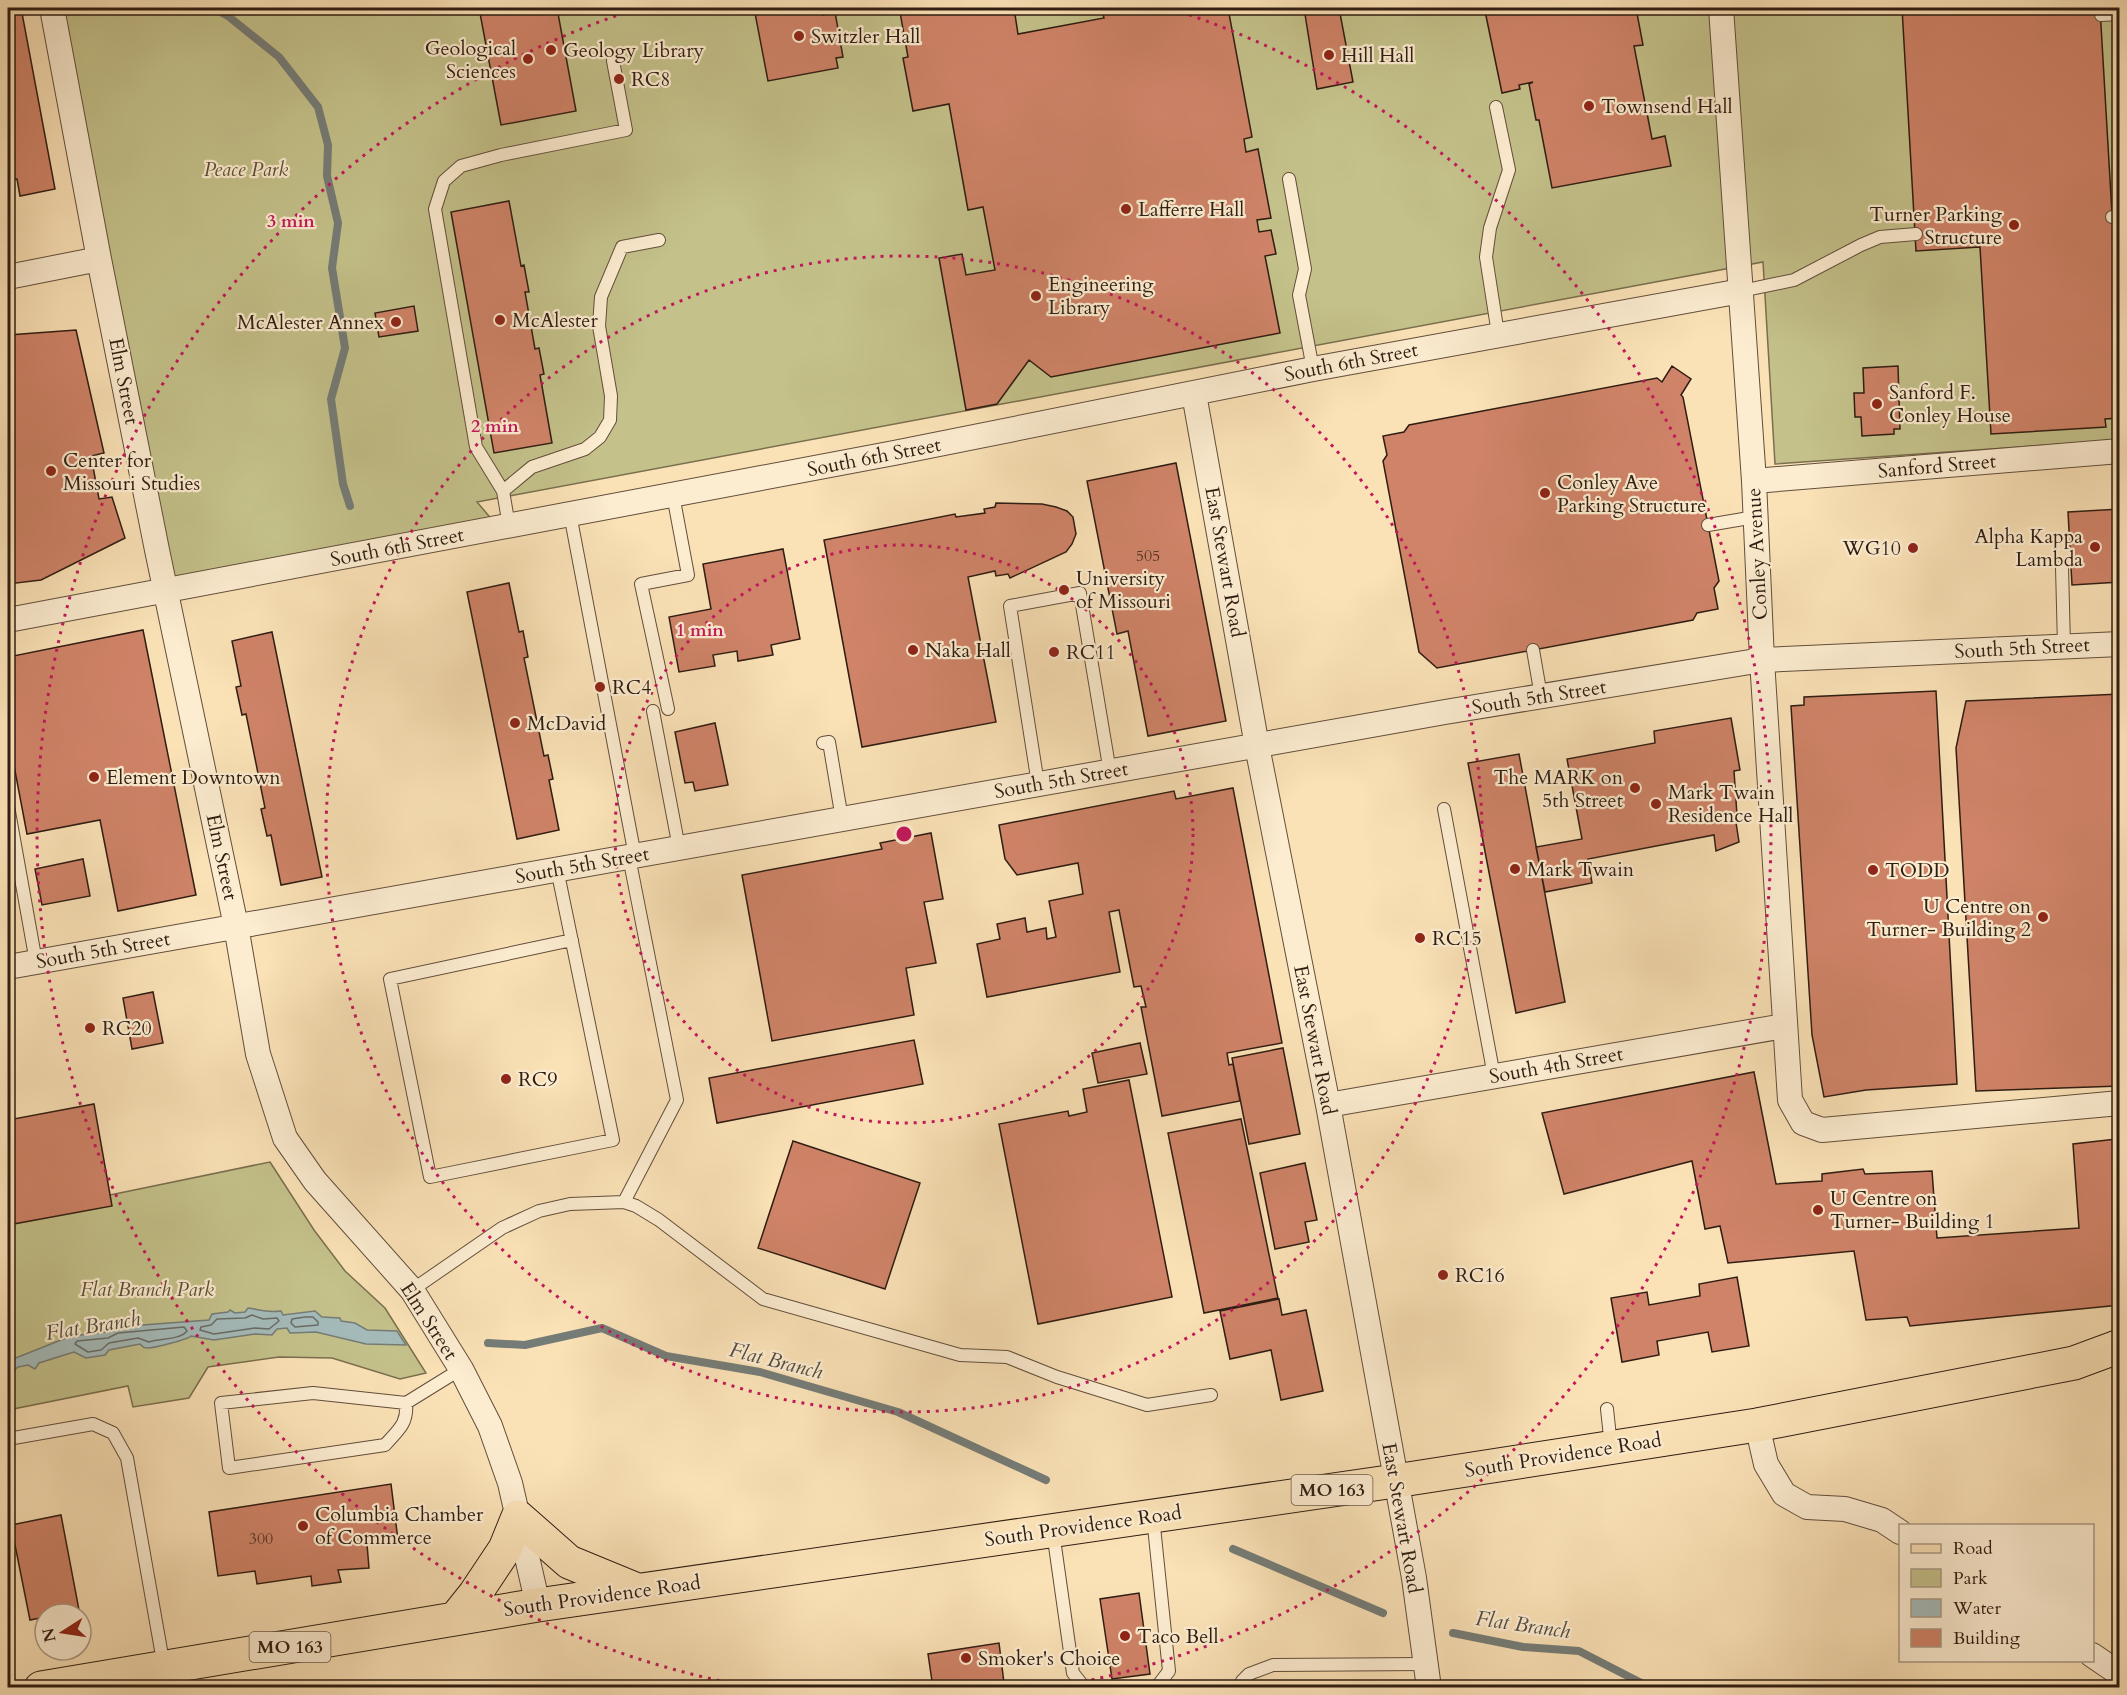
<svg xmlns="http://www.w3.org/2000/svg" width="2127" height="1695" viewBox="0 0 2127 1695" font-family="Cardo,serif">
<style>
.green{fill:#c4c18a;stroke:#7a6f4e;stroke-width:1.5}
.water{fill:#a4bbba;stroke:#757c77;stroke-width:1.5}
.lines{fill:none;stroke-linecap:round;stroke-linejoin:round}
.shore{stroke:#6a6c66;stroke-width:1.5}
.stream{stroke:#757c77;stroke-width:8}
.building{fill:#cf8368;stroke:#2f1d12;stroke-width:1.5}
.lane-casing{stroke:#624e3b;stroke-width:14}
.street-casing{stroke:#624e3b;stroke-width:26}
.primary-casing{stroke:#2f1d12;stroke-width:35}
.lane{stroke:#fcecd0;stroke-width:12}
.street{stroke:#fcecd0;stroke-width:24}
.primary{stroke:#fae1b6;stroke-width:33}
.ring{fill:none;stroke:#c2185b;stroke-width:3;stroke-dasharray:3 6}
.poi-dot{fill:#8f2418;stroke:#fcecd0;stroke-width:2}
.labels{text-anchor:middle;dominant-baseline:central;stroke-width:4.5;stroke-linejoin:round;paint-order:stroke}
.number-label{font-size:16px;fill:#573628}
.shield{fill:#fcecd0;stroke:#6c5b4b;stroke-width:1.5}
.shield-label{font-size:18px;font-weight:bold;fill:#2f1d12}
.poi-label{font-size:20px;fill:#2f1d12;stroke:#fcecd0;text-anchor:start}
.park-label{font-size:20px;font-style:italic;fill:#5c4e36;stroke:#fcecd0}
.street-label{font-size:20px;fill:#2f1d12;stroke:#fcecd0}
.water-label{font-size:21px;font-style:italic;fill:#524c44;stroke:#fcecd0}
.centre{fill:#c2185b;stroke:#fcecd0;stroke-width:3}
.ring-label{font-size:18px;text-anchor:middle;font-weight:bold;fill:#c2185b;stroke:#fcecd0;stroke-width:4.5;stroke-linejoin:round;paint-order:stroke}
</style>
<rect width="100%" height="100%" fill="#fae1b6"/>
<filter id="stains"><feTurbulence type="fractalNoise" baseFrequency=".00333" numOctaves="4"/><feColorMatrix values="0 0 0 0 .2 0 0 0 0 .09 0 0 0 0 .02 0 0 0 .5 -.17"/></filter>
<radialGradient id="worn" r=".72"><stop offset=".6" stop-color="#630" stop-opacity="0"/><stop offset="1" stop-color="#630" stop-opacity=".3"/></radialGradient>
<path class="green" d="M 52,8 L 2113,8 L 2120,112 L 2119,440 L 1775,464 L 1763,262 L 477,502 L 499,528 L 166,590 Z
M 270,1162 L 314,1230 L 345,1271 L 385,1308 L 426,1373 L 400,1379 L 332,1358 L 279,1357 L 208,1367 L 189,1398 L 133,1407 L 128,1386 L 8,1410 L 8,1216 Z"/>
<path class="water" d="M 248,1308 C 263,1310 264,1313 281,1311 L 283,1315 L 315,1311 L 322,1317 L 340,1318 L 341,1321 L 355,1323 L 367,1330 L 397,1331 L 406,1345 L 366,1344 L 316,1332 L 290,1333 L 287,1328 L 277,1329 L 272,1335 L 255,1334 L 214,1340 L 191,1336 C 187,1340 153,1348 148,1348 C 143,1348 143,1347 140,1344 L 109,1350 L 105,1355 L 86,1358 L 74,1352 L 39,1363 L 35,1369 L 28,1365 L 18,1367 L 8,1376 L 8,1361 L 71,1336 L 107,1332 L 116,1327 L 209,1320 L 212,1314 L 228,1312 L 230,1310 L 235,1313 L 245,1312 Z"/>
<g class="lines">
<path class="shore" d="M 252,1315 L 263,1319 L 277,1318 L 279,1321 L 269,1329 L 255,1328 L 214,1334 L 200,1330 L 201,1327 L 211,1325 L 217,1319 L 245,1318 Z
M 305,1317 L 313,1317 L 318,1322 L 318,1325 L 295,1327 L 291,1323 L 292,1319 Z
M 184,1327 L 187,1331 C 180,1340 161,1338 149,1342 L 138,1338 L 109,1343 L 101,1350 L 88,1352 L 75,1344 L 77,1341 L 108,1338 L 118,1333 Z"/>
<path class="stream" d="M 213,8 L 228,16 L 279,57 L 318,107 L 328,145 L 327,176 L 338,223 L 332,268 L 345,348 L 331,399 L 343,484 L 350,506
M 488,1343 L 525,1345 L 602,1328 L 666,1356 L 760,1372 L 898,1412 L 1046,1480
M 1233,1549 L 1383,1613
M 1453,1633 L 1523,1647 L 1579,1651 L 1651,1688"/>
</g>
<path class="building" d="M 479,8 L 557,8 L 576,111 L 501,125 Z
M 754,8 L 824,8 L 821,8 L 823,15 L 835,12 L 843,57 L 836,58 L 838,68 L 768,81 Z
M 893,8 L 1014,8 L 1018,34 L 1104,18 L 1102,11 L 1109,10 L 1108,8 L 1201,8 L 1202,12 L 1228,8 L 1252,137 L 1244,139 L 1246,152 L 1258,149 L 1271,218 L 1257,220 L 1259,232 L 1271,230 L 1276,254 L 1265,256 L 1280,333 L 1051,377 L 1029,360 L 997,404 L 966,410 L 939,258 L 962,254 L 966,275 L 995,270 L 983,207 L 968,210 L 949,104 L 913,111 L 903,58 L 908,57 L 900,12 L 894,13 Z
M 1304,8 L 1339,8 L 1353,82 L 1317,89 Z
M 1505,8 L 1506,14 L 1521,11 L 1521,9 L 1516,10 L 1515,8 L 1636,8 L 1643,45 L 1634,46 L 1652,139 L 1665,136 L 1671,166 L 1552,188 L 1539,120 L 1536,120 L 1529,84 L 1533,82 L 1519,85 L 1520,89 L 1502,93 L 1485,11 Z
M 1902,8 L 2100,8 L 2120,351 L 2120,418 L 2105,419 L 2106,427 L 1991,434 L 1980,247 L 1916,251 Z
M 22,13 L 55,189 L 20,196 L 17,179 L 8,179 L 8,14 Z
M 509,201 L 521,266 L 524,265 L 529,292 L 525,292 L 535,349 L 539,348 L 544,374 L 540,375 L 552,443 L 494,453 L 451,212 Z
M 414,306 L 418,331 L 379,337 L 375,313 Z
M 76,330 L 104,453 L 91,456 L 99,499 L 112,497 L 125,538 L 41,580 L 8,584 L 8,335 Z
M 1672,366 L 1691,379 L 1681,395 L 1683,397 L 1719,581 L 1714,588 L 1718,609 L 1697,613 L 1693,620 L 1437,668 L 1419,652 L 1383,461 L 1387,455 L 1383,436 L 1404,432 L 1409,425 L 1657,378 L 1662,382 Z
M 1898,366 L 1900,429 L 1894,429 L 1894,434 L 1862,436 L 1861,417 L 1855,417 L 1854,393 L 1864,393 L 1863,368 Z
M 1176,463 L 1226,721 L 1148,736 L 1128,631 L 1117,634 L 1087,481 Z
M 996,503 L 1042,504 L 1056,507 L 1067,511 L 1073,517 L 1076,534 L 1072,544 L 1066,552 L 1010,578 L 1008,574 L 996,576 L 995,571 L 968,577 L 996,722 L 862,747 L 824,540 L 955,514 L 956,517 L 985,513 L 984,509 L 995,507 Z
M 2120,509 L 2120,582 L 2072,585 L 2068,512 Z
M 783,549 L 800,639 L 771,645 L 773,655 L 738,661 L 737,651 L 713,655 L 715,666 L 679,672 L 669,617 L 711,609 L 703,564 Z
M 509,583 L 519,632 L 523,631 L 528,657 L 524,658 L 544,756 L 548,755 L 553,779 L 549,780 L 559,830 L 517,839 L 467,592 Z
M 143,630 L 196,895 L 118,911 L 100,820 L 27,834 L 8,734 L 8,657 Z
M 272,632 L 322,877 L 281,885 L 271,835 L 267,836 L 261,809 L 265,808 L 246,714 L 242,715 L 236,687 L 241,686 L 232,641 Z
M 1936,691 L 1957,1084 L 1866,1090 L 1824,1097 L 1812,1035 L 1791,706 L 1804,705 L 1804,697 Z
M 2120,694 L 2120,1086 L 1976,1091 L 1956,748 L 1966,701 Z
M 1731,718 L 1740,770 L 1734,771 L 1737,815 L 1735,816 L 1739,842 L 1716,851 L 1714,835 L 1588,859 L 1592,883 L 1545,892 L 1536,847 L 1582,839 L 1567,759 L 1655,743 L 1654,731 Z
M 715,723 L 728,785 L 695,791 L 693,782 L 685,783 L 675,732 Z
M 1519,754 L 1565,1002 L 1516,1013 L 1468,763 Z
M 1233,788 L 1282,1043 L 1227,1053 L 1229,1065 L 1233,1064 L 1240,1101 L 1162,1116 L 1141,1007 L 1146,1007 L 1141,986 L 1134,987 L 1119,910 L 1109,912 L 1120,972 L 987,997 L 977,944 L 1000,939 L 997,924 L 1025,918 L 1027,932 L 1046,928 L 1047,939 L 1056,937 L 1049,901 L 1083,894 L 1078,863 L 1017,875 L 1005,859 L 999,825 L 1174,791 L 1176,799 Z
M 931,833 L 943,899 L 924,902 L 936,963 L 906,968 L 914,1015 L 772,1041 L 742,875 L 882,849 L 880,843 Z
M 83,859 L 90,896 L 42,905 L 35,869 Z
M 153,992 L 163,1043 L 132,1049 L 123,998 Z
M 914,1040 L 923,1084 L 717,1123 L 709,1078 Z
M 1140,1043 L 1147,1074 L 1098,1083 L 1092,1053 Z
M 1283,1048 L 1300,1134 L 1249,1144 L 1232,1058 Z
M 1754,1072 L 1776,1184 L 1822,1181 L 1822,1174 L 1863,1169 L 1865,1174 L 1932,1171 L 1937,1238 L 2079,1228 L 2073,1144 L 2116,1139 L 2116,1149 L 2120,1148 L 2120,1305 L 1910,1326 L 1907,1317 L 1866,1320 L 1854,1251 L 1728,1263 L 1720,1226 L 1705,1229 L 1692,1161 L 1564,1194 L 1542,1113 Z
M 1129,1080 L 1172,1297 L 1038,1324 L 999,1124 L 1068,1111 L 1069,1116 L 1087,1112 L 1083,1089 Z
M 94,1104 L 112,1206 L 8,1225 L 8,1120 Z
M 1241,1119 L 1278,1298 L 1204,1313 L 1168,1133 Z
M 793,1141 L 920,1183 L 885,1289 L 758,1248 Z
M 1305,1163 L 1317,1220 L 1305,1222 L 1309,1242 L 1275,1249 L 1260,1173 Z
M 1737,1277 L 1749,1346 L 1712,1352 L 1708,1332 L 1657,1341 L 1659,1355 L 1622,1362 L 1611,1298 L 1647,1292 L 1649,1305 L 1700,1296 L 1699,1284 Z
M 1279,1299 L 1282,1315 L 1306,1310 L 1323,1391 L 1281,1400 L 1271,1350 L 1230,1359 L 1220,1311 Z
M 391,1484 L 398,1540 L 367,1544 L 369,1568 L 338,1570 L 341,1582 L 312,1586 L 311,1576 L 257,1584 L 255,1571 L 218,1576 L 209,1512 Z
M 61,1515 L 79,1610 L 61,1614 L 45,1614 L 45,1617 L 30,1620 L 11,1525 Z
M 1139,1593 L 1150,1674 L 1112,1679 L 1100,1599 Z
M 999,1643 L 1004,1683 L 976,1688 L 933,1688 L 928,1654 Z"/>
<g class="lines">
<g class="lane-casing">
<path id="lane" d="M 2101,15 L 2120,14
M 1496,107 L 1509,170 L 1490,228 L 1486,257 L 1498,334
M 1289,179 L 1305,269 L 1299,295 L 1313,369
M 2112,217 L 2120,217
M 1741,291 L 1794,280 L 1861,245 L 1880,237 L 1916,234
M 503,491 L 476,447 L 435,209 L 444,181 L 461,166 L 501,155 L 626,130 L 613,61
M 570,514 L 635,856
M 1708,525 L 1755,517
M 509,526 L 503,491 L 532,467 L 585,449 L 600,437 L 610,420 L 611,396 L 599,326 L 601,297 L 622,247 L 659,240
M 2062,567 L 2064,646
M 1533,650 L 1541,696
M 668,709 L 641,584 L 688,575 L 673,495
M 653,711 L 679,848
M 823,743 L 829,742 L 842,819
M 1038,784 L 1010,606 L 1080,593 L 1110,772
M 8,806 L 36,962
M 1444,809 L 1494,1076
M 557,869 L 613,1140 L 430,1177 L 390,979 L 572,940
M 624,1202 L 677,1100 L 629,857
M 412,1290 L 502,1228 L 539,1211 L 570,1204 L 624,1202 L 636,1206 L 659,1220 L 763,1299 L 960,1355 L 1007,1357 L 1057,1377 L 1147,1405 L 1211,1395
M 406,1403 C 408,1424 398,1430 385,1445 L 229,1468 L 221,1403 L 313,1393 L 406,1403 L 461,1369
M 1607,1409 L 1611,1446
M 8,1439 L 93,1424 L 113,1433 L 127,1458 L 164,1667
M 1153,1517 L 1169,1671 L 1156,1688
M 1053,1532 L 1073,1673 L 1085,1688
M 1242,1688 L 1242,1681 L 1249,1674 L 1273,1665 L 1426,1664"/>
</g>
<g class="street-casing">
<path id="street" d="M 52,8 L 99,259 L 157,550 L 236,926 L 258,1054 L 285,1138 L 315,1181 L 412,1290 L 461,1369 L 490,1426 L 510,1483 L 538,1605
M 1721,8 L 1754,481 L 1762,660 L 1790,1100 L 1803,1123 L 1822,1130 L 2120,1103
M 8,277 L 99,259
M 1194,394 L 1257,746 L 1328,1105 L 1414,1578 L 1429,1688
M 1754,481 L 2120,451
M 8,620 L 894,453 L 1313,369 L 1741,291
M 8,967 L 1445,712 L 1762,660 L 2120,644
M 1328,1105 L 1784,1026
M 1757,1425 L 1766,1464 L 1784,1494 L 1807,1507 L 1845,1509 L 1882,1520 L 1900,1532
M 2092,1655 L 2120,1674"/>
</g>
<g class="primary-casing">
<path id="primary" d="M 455,1619 L 475,1594 L 505,1549 L 518,1517 L 569,1562 L 637,1590
M 41,1688 L 538,1605 L 1395,1481 L 1757,1425 L 2074,1363 L 2120,1346"/>
</g>
<use href="#lane" class="lane"/>
<use href="#street" class="street"/>
<use href="#primary" class="primary"/>
</g>
<g class="ring">
<circle cx="904" cy="834" r="289"/>
<circle cx="904" cy="834" r="578"/>
<path d="M746 1686A867 867 0 0 1 636 9M1172 9A867 867 0 0 1 1062 1686"/>
</g>
<g class="poi-dot">
<circle cx="799" cy="36" r="6"/>
<circle cx="551" cy="50" r="6"/>
<circle cx="1329" cy="55" r="6"/>
<circle cx="528" cy="59" r="6"/>
<circle cx="619" cy="79" r="6"/>
<circle cx="1589" cy="106" r="6"/>
<circle cx="1126" cy="209" r="6"/>
<circle cx="2014" cy="225" r="6"/>
<circle cx="1036" cy="296" r="6"/>
<circle cx="500" cy="320" r="6"/>
<circle cx="396" cy="322" r="6"/>
<circle cx="1877" cy="404" r="6"/>
<circle cx="51" cy="471" r="6"/>
<circle cx="1545" cy="493" r="6"/>
<circle cx="2095" cy="547" r="6"/>
<circle cx="1913" cy="548" r="6"/>
<circle cx="1064" cy="590" r="6"/>
<circle cx="913" cy="650" r="6"/>
<circle cx="1054" cy="652" r="6"/>
<circle cx="600" cy="687" r="6"/>
<circle cx="515" cy="723" r="6"/>
<circle cx="94" cy="777" r="6"/>
<circle cx="1635" cy="788" r="6"/>
<circle cx="1656" cy="804" r="6"/>
<circle cx="1515" cy="869" r="6"/>
<circle cx="1873" cy="870" r="6"/>
<circle cx="2043" cy="917" r="6"/>
<circle cx="1420" cy="938" r="6"/>
<circle cx="90" cy="1028" r="6"/>
<circle cx="506" cy="1079" r="6"/>
<circle cx="1818" cy="1210" r="6"/>
<circle cx="1443" cy="1275" r="6"/>
<circle cx="303" cy="1526" r="6"/>
<circle cx="1125" cy="1636" r="6"/>
<circle cx="966" cy="1658" r="6"/>
</g>
<g class="labels">
<g class="number-label">
<text x="1148" y="556">505</text>
<text x="261" y="1539">300</text>
</g>
<g class="shield">
<rect x="1291.5" y="1475" width="81" height="30" rx="4.5"/>
<rect x="249.5" y="1632" width="81" height="30" rx="4.5"/>
</g>
<g class="shield-label">
<text x="1332" y="1490">MO 163</text>
<text x="290" y="1647">MO 163</text>
</g>
<g class="poi-label">
<text x="811" y="36">Switzler Hall</text>
<text x="516" y="48" text-anchor="end">Geological<tspan x="516" dy="23">Sciences</tspan></text>
<text x="563" y="50">Geology Library</text>
<text x="1341" y="55">Hill Hall</text>
<text x="631" y="79">RC8</text>
<text x="1601" y="106">Townsend Hall</text>
<text x="1138" y="209">Lafferre Hall</text>
<text x="2002" y="214" text-anchor="end">Turner Parking<tspan x="2002" dy="23">Structure</tspan></text>
<text x="1048" y="284">Engineering<tspan x="1048" dy="23">Library</tspan></text>
<text x="512" y="320">McAlester</text>
<text x="384" y="322" text-anchor="end">McAlester Annex</text>
<text x="1889" y="392">Sanford F.<tspan x="1889" dy="23">Conley House</tspan></text>
<text x="63" y="460">Center for<tspan x="63" dy="23">Missouri Studies</tspan></text>
<text x="1557" y="482">Conley Ave<tspan x="1557" dy="23">Parking Structure</tspan></text>
<text x="2083" y="536" text-anchor="end">Alpha Kappa<tspan x="2083" dy="23">Lambda</tspan></text>
<text x="1901" y="548" text-anchor="end">WG10</text>
<text x="1076" y="578">University<tspan x="1076" dy="23">of Missouri</tspan></text>
<text x="925" y="650">Naka Hall</text>
<text x="1066" y="652">RC11</text>
<text x="612" y="687">RC4</text>
<text x="527" y="723">McDavid</text>
<text x="106" y="777">Element Downtown</text>
<text x="1623" y="777" text-anchor="end">The MARK on<tspan x="1623" dy="23">5th Street</tspan></text>
<text x="1668" y="792">Mark Twain<tspan x="1668" dy="23">Residence Hall</tspan></text>
<text x="1527" y="869">Mark Twain</text>
<text x="1885" y="870">TODD</text>
<text x="2031" y="906" text-anchor="end">U Centre on<tspan x="2031" dy="23">Turner- Building 2</tspan></text>
<text x="1432" y="938">RC15</text>
<text x="102" y="1028">RC20</text>
<text x="518" y="1079">RC9</text>
<text x="1830" y="1198">U Centre on<tspan x="1830" dy="23">Turner- Building 1</tspan></text>
<text x="1455" y="1275">RC16</text>
<text x="315" y="1514">Columbia Chamber<tspan x="315" dy="23">of Commerce</tspan></text>
<text x="1137" y="1636">Taco Bell</text>
<text x="978" y="1658">Smoker's Choice</text>
</g>
<g class="park-label">
<text x="246" y="169">Peace Park</text>
<text x="147" y="1289">Flat Branch Park</text>
</g>
<g class="street-label">
<text transform="translate(1351 362) rotate(-11)">South 6th Street</text>
<text transform="translate(124 381) rotate(79)">Elm Street</text>
<text transform="translate(874 457) rotate(-11)">South 6th Street</text>
<text transform="translate(1937 466) rotate(-5)">Sanford Street</text>
<text transform="translate(397 547) rotate(-11)">South 6th Street</text>
<text transform="translate(1757 554) rotate(-93)">Conley Avenue</text>
<text transform="translate(1225 562) rotate(80)">East Stewart Road</text>
<text transform="translate(2022 648) rotate(-3)">South 5th Street</text>
<text transform="translate(1539 697) rotate(-9)">South 5th Street</text>
<text transform="translate(1061 780) rotate(-10)">South 5th Street</text>
<text transform="translate(222 857) rotate(78)">Elm Street</text>
<text transform="translate(582 865) rotate(-10)">South 5th Street</text>
<text transform="translate(103 950) rotate(-10)">South 5th Street</text>
<text transform="translate(1315 1040) rotate(79)">East Stewart Road</text>
<text transform="translate(1556 1065) rotate(-10)">South 4th Street</text>
<text transform="translate(429 1321) rotate(57)">Elm Street</text>
<text transform="translate(1563 1455) rotate(-9)">South Providence Road</text>
<text transform="translate(1402 1518) rotate(80)">East Stewart Road</text>
<text transform="translate(1083 1526) rotate(-8)">South Providence Road</text>
<text transform="translate(602 1596) rotate(-8)">South Providence Road</text>
</g>
<g class="water-label">
<text transform="translate(93 1326) rotate(-9)">Flat Branch</text>
<text transform="translate(776 1361) rotate(14)">Flat Branch</text>
<text transform="translate(1523 1625) rotate(8)">Flat Branch</text>
</g>
</g>
<circle cx="904" cy="834" r="9" class="centre"/>
<g class="ring-label">
<text x="291" y="227">3 min</text>
<text x="495" y="432">2 min</text>
<text x="700" y="636">1 min</text>
</g>
<rect width="2127" height="1695" fill="none" stroke="#fae1b6" stroke-width="30"/>
<rect x="9" y="9" width="2109" height="1677" fill="none" stroke="#2f1d12" stroke-width="3"/>
<rect x="15" y="15" width="2097" height="1665" fill="none" stroke="#2f1d12" stroke-width="1.5"/>
<rect x="1899" y="1524" width="195" height="138" fill="#fcecd0" stroke="#aa9984" stroke-width="1.5"/>
<rect x="1911" y="1544" width="30" height="9" fill="#fae1b6" stroke="#aa9984" stroke-width="1.5"/>
<text x="1953" y="1554" font-size="18" fill="#2f1d12">Road</text>
<rect x="1911" y="1569" width="30" height="18" fill="#c4c18a" stroke="#aa9984" stroke-width="1.5"/>
<text x="1953" y="1584" font-size="18" fill="#2f1d12">Park</text>
<rect x="1911" y="1599" width="30" height="18" fill="#a4bbba" stroke="#aa9984" stroke-width="1.5"/>
<text x="1953" y="1614" font-size="18" fill="#2f1d12">Water</text>
<rect x="1911" y="1629" width="30" height="18" fill="#cf8368" stroke="#aa9984" stroke-width="1.5"/>
<text x="1953" y="1644" font-size="18" fill="#2f1d12">Building</text>
<g transform="translate(63 1632) rotate(258)"><circle r="28" fill="#fcecd0" stroke="#aa9984" stroke-width="1.5"/>
<path d="M0-4.5L10 22L0 15L-10 22Z" fill="#8f2418"/>
<text y="-9" font-size="16" font-weight="bold" text-anchor="middle" fill="#2f1d12">N</text>
</g>
<rect width="100%" height="100%" filter="url(#stains)"/>
<rect width="100%" height="100%" fill="url(#worn)"/>
</svg>
